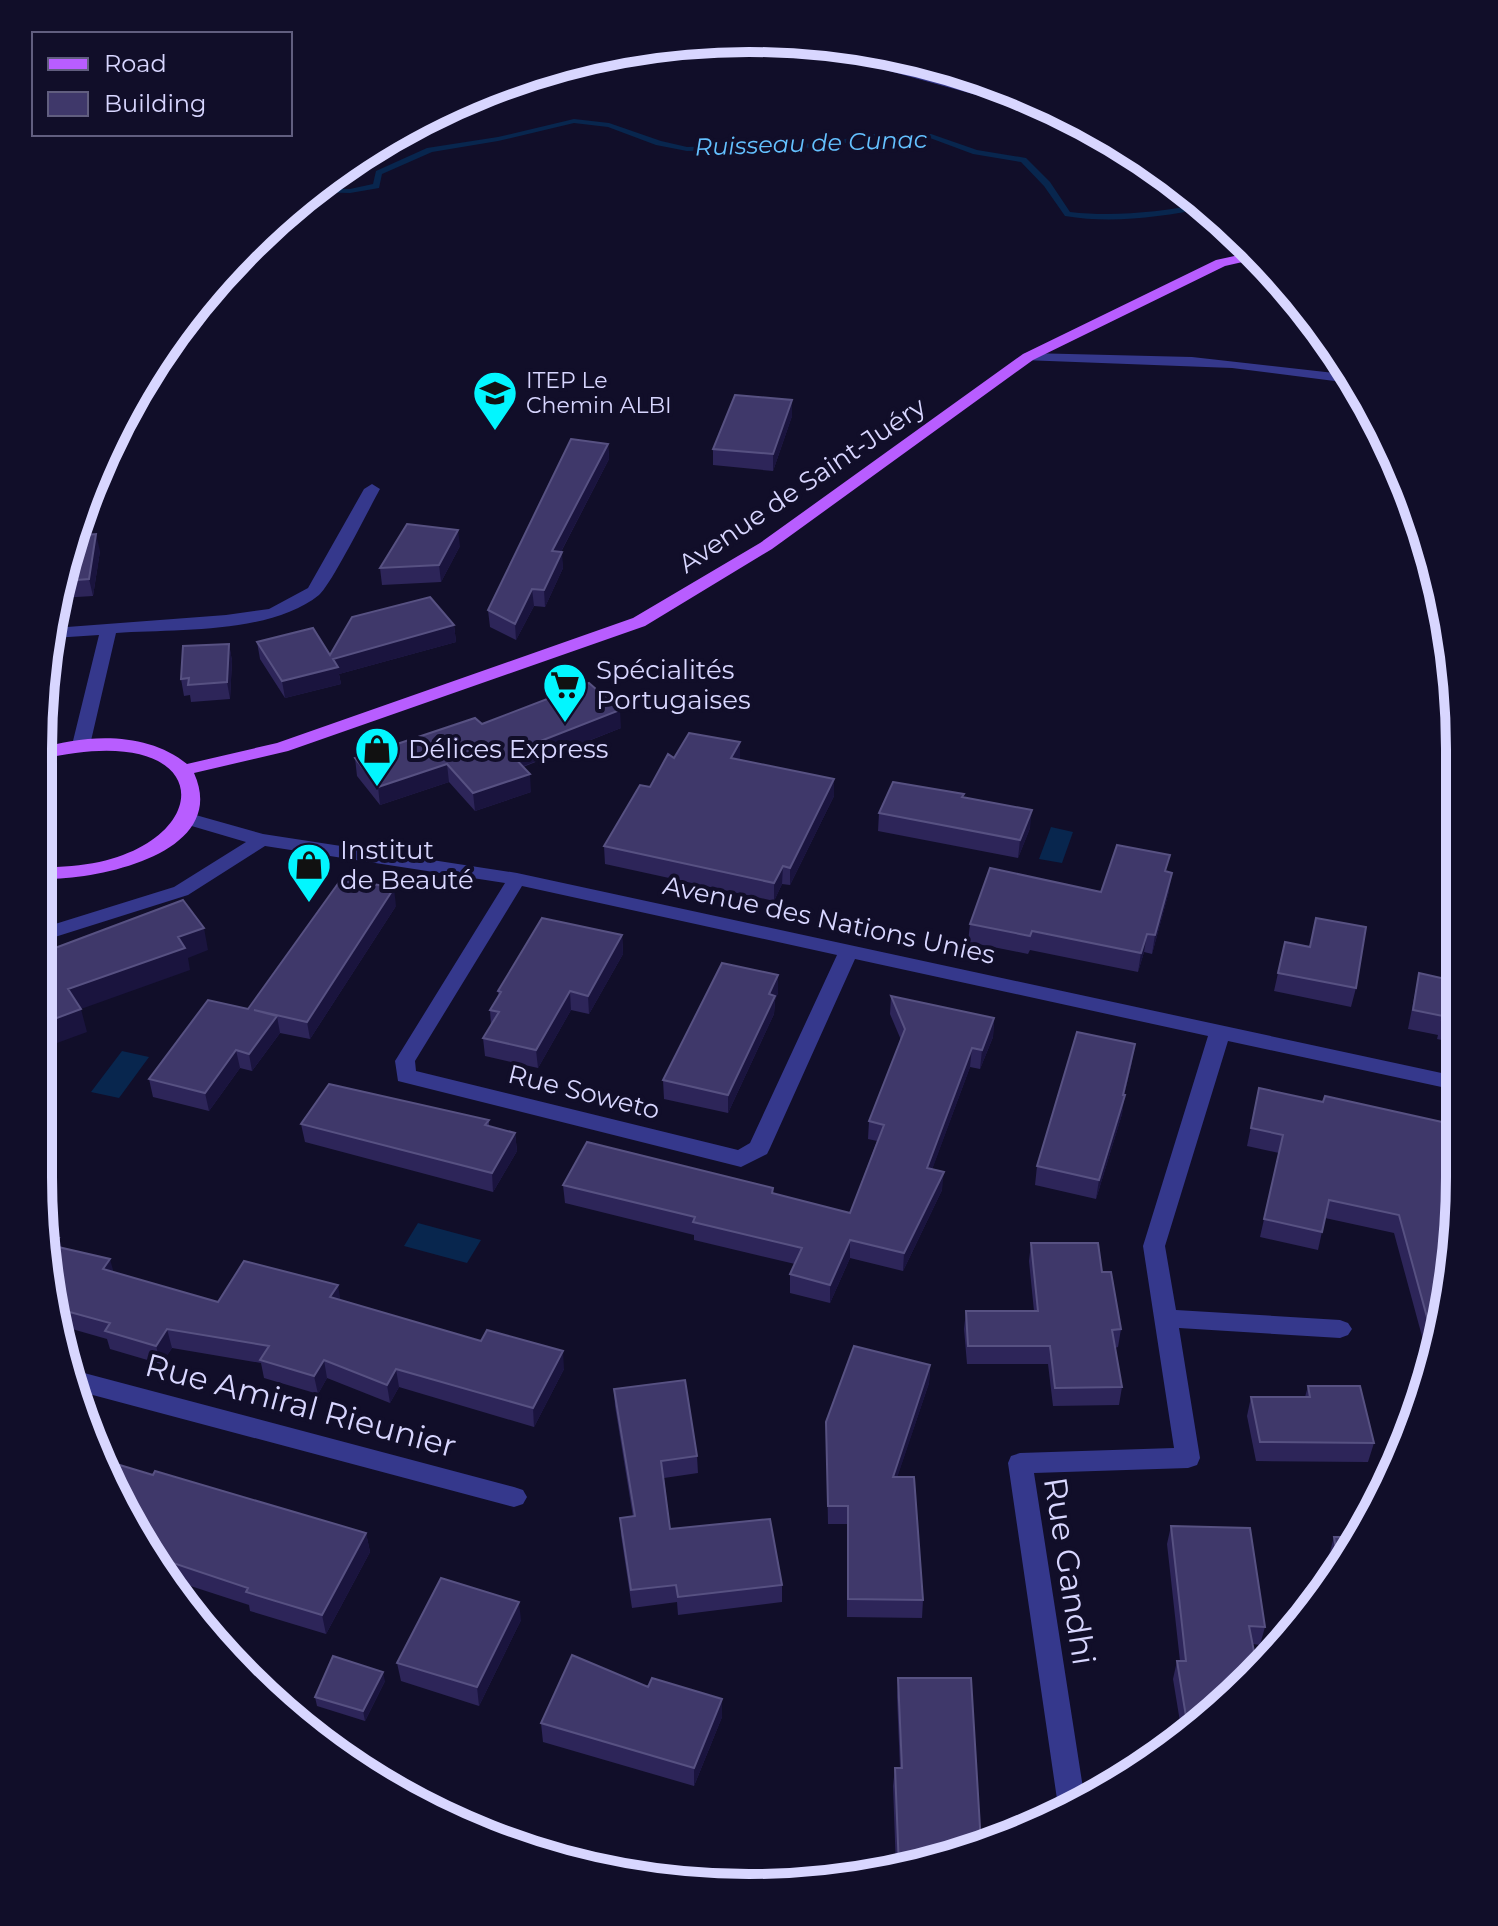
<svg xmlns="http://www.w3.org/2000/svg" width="1498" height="1926" viewBox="0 0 1498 1926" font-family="Montserrat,sans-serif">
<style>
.water{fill:#08264e}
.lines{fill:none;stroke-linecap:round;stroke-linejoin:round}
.stream{fill:#08264e;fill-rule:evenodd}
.minor{fill:#35388c;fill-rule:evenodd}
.major{fill:#b85dff;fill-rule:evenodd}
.wall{fill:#2d2559}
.shaded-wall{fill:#1a143e}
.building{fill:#3f386a;stroke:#575182;stroke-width:2}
.labels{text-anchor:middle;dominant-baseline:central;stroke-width:8;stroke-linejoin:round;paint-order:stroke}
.far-poi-label{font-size:22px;fill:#d8d6ff;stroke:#110e29;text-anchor:start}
.far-water-label{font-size:24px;font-style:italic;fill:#64c1ff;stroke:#110e29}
.street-label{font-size:26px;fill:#d8d6ff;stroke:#110e29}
.poi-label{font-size:26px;fill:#d8d6ff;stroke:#110e29;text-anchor:start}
.near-street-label{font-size:32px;fill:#d8d6ff;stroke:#110e29}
.rim{fill:none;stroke:#d8d6ff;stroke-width:10}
</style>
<rect width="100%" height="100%" fill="#110e29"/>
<path class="water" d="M 1051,827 L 1073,832 L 1062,863 L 1039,859 Z
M 122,1051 L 149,1057 L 119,1098 L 91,1092 Z
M 418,1223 L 481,1240 L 467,1263 L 404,1246 Z"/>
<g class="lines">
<path class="stream" d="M 574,119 L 609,123 L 661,141 L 687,147 L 830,143 L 864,134 L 931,134 L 977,150 L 1026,158 L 1050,182 L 1070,212 C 1115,217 1158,212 1202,204 L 1206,208 C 1160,217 1112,224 1065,216 L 1044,186 L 1021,162 L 973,154 L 930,138 L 864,138 L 830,147 L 687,151 L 656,145 L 608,127 L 574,123 L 498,141 L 432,152 L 382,174 L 379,188 L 350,193 L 312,192 L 317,188 L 350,189 L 373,184 L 376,171 L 427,148 L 498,137 Z"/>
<path class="minor" d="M 777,40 L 793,40 L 1070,115 L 1085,125 Z
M 1028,353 L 1192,357 L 1352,375 L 1358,384 L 1232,368 L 1023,360 L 1023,354 Z
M 372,484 L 380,489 C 369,509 331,585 319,595 C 271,634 176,629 116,633 L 90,745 L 81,750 L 75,749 L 72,745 L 99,635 L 53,638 L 54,628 L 226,615 L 269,609 L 308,588 L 364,489 Z
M 185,812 L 263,834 L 517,873 L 1460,1077 L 1460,1091 L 1228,1041 L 1165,1246 L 1176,1310 L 1340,1320 L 1348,1323 L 1352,1329 L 1348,1335 L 1340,1338 L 1179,1328 L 1200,1458 L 1197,1465 L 1188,1468 L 1034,1473 L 1085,1801 L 1060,1811 L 1058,1806 L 1008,1463 L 1011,1456 L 1020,1453 L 1174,1448 L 1143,1246 L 1208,1036 L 855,959 L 770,1148 L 767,1154 L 741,1167 L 398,1081 L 395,1061 L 505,883 L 265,846 L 188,895 L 39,942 L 39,929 L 174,887 L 246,842 L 178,822 L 176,818 L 178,814 ZM 522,886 L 837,955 L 750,1143 L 738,1150 L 416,1071 L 415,1061 Z
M 69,1369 L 514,1487 L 523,1490 L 527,1497 L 523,1504 L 514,1507 L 74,1390 L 66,1370 Z"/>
<path class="major" d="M 1253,252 L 1260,258 L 1225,266 L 1033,360 L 772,549 L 645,626 L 288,751 L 194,773 C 231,855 93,881 39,879 L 39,867 C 219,873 238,711 39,760 L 39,749 C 85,734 147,731 187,764 L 277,743 L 633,618 L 760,543 L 1023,354 L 1216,260 Z"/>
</g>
<path class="wall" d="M 893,56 L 933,62 L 965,74 L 948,69 L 922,65 Z
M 792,416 L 773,471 L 713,465 L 713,449 Z
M 608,444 L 609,459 L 561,552 L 563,568 L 545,607 L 534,606 L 516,640 L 490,627 L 488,610 Z
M 73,536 L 100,551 L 93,596 L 60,598 Z
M 460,546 L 441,582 L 382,585 L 380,568 Z
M 454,625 L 456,642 L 339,674 L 341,684 L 285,698 L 260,659 L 257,642 L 330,655 Z
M 229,644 L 232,661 L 230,699 L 191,702 L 190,695 L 184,696 L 181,679 Z
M 482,724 L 621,728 L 523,767 L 531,792 L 475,811 L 449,782 L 380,805 L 357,776 L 355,758 Z
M 674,758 L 739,760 L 834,796 L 790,885 L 782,884 L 774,901 L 605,864 L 604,846 Z
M 879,813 L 1030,828 L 1018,858 L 878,831 Z
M 1167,872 L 1169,891 L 1152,954 L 1144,952 L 1138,972 L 1030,950 L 1028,954 L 968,942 L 970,924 L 1101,892 Z
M 396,906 L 310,1039 L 280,1033 L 252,1071 L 240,1068 L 209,1111 L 153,1097 L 149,1079 Z
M 622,935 L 623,954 L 589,1014 L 571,1010 L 538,1068 L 485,1056 L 483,1038 L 491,1025 L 490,1010 L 499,996 L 498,991 Z
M 1310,947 L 1356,988 L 1351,1007 L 1274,991 L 1278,973 Z
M 1419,973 L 1459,982 L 1460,1044 L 1437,1039 L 1438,1035 L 1408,1029 Z
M 778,975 L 778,993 L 775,1000 L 774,1014 L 728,1113 L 664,1099 L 663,1080 Z
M 891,996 L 994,1018 L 993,1037 L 980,1069 L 970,1067 L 932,1169 L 942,1190 L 903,1271 L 850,1258 L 830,1303 L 790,1293 L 790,1274 L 795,1264 L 694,1240 L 694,1235 L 565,1203 L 563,1185 L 773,1188 L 773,1193 L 850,1213 L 877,1141 L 868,1139 L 869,1121 L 901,1040 L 890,1014 Z
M 1132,1062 L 1124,1095 L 1122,1114 L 1096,1199 L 1035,1185 L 1037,1166 Z
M 1259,1088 L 1323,1102 L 1441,1121 L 1443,1113 L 1460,1117 L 1460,1177 L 1446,1315 L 1424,1389 L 1419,1369 L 1424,1351 L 1426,1351 L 1394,1233 L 1325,1218 L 1318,1250 L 1260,1237 L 1279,1153 L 1247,1146 Z
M 489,1120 L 489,1126 L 515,1133 L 517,1151 L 493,1192 L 305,1142 L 301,1124 Z
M 46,1235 L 62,1248 L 114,1272 L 218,1302 L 340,1300 L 564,1369 L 534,1427 L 399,1387 L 390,1403 L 327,1378 L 318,1394 L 264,1378 L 261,1363 L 172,1348 L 161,1364 L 110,1349 L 107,1339 L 58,1325 Z
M 1031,1243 L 1102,1272 L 1121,1329 L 1118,1347 L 1115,1348 L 1122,1387 L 1119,1405 L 1053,1406 L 1048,1364 L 967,1364 L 964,1329 L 966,1311 L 1034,1311 L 1029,1261 Z
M 930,1365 L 929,1383 L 897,1477 L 923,1600 L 922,1618 L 847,1617 L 847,1524 L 828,1524 L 826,1422 Z
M 1308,1386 L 1374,1443 L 1368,1462 L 1256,1461 L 1247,1416 L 1251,1397 L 1305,1397 Z
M 614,1389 L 697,1456 L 698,1473 L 664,1478 L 670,1529 L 782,1585 L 782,1602 L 678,1615 L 677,1602 L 632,1608 L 621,1535 L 620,1518 L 633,1517 L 615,1406 Z
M 153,1475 L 366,1533 L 370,1552 L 326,1634 L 250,1611 L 249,1605 L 169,1579 L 134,1533 Z
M 1171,1526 L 1265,1627 L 1260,1645 L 1253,1644 L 1251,1680 L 1182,1734 L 1173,1679 L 1177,1661 L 1180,1661 L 1167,1544 Z
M 1334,1537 L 1359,1537 L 1340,1572 L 1334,1580 L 1329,1555 Z
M 521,1620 L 479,1706 L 401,1681 L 397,1663 Z
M 898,1678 L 933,1864 L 896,1869 L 893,1786 L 895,1768 L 900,1768 L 897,1697 Z
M 385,1681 L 365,1721 L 317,1706 L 315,1697 Z
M 648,1687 L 722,1717 L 694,1786 L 543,1742 L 541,1723 Z"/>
<path class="shaded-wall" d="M 792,400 L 792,416 L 773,471 L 773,454 Z
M 608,444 L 609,459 L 553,567 L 552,551 Z
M 458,530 L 460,546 L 441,582 L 439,565 Z
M 96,534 L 100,551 L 93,596 L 89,579 Z
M 562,552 L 563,568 L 545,607 L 544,590 Z
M 532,589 L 534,606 L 516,640 L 515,624 Z
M 454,625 L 456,642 L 339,674 L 341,684 L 285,698 L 282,681 L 333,659 Z
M 229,644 L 232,661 L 230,699 L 227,682 Z
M 45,696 L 49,713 L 39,717 L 41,697 Z
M 620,710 L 621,728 L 511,771 L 510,753 Z
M 740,742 L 740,759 L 731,758 Z
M 447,764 L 449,782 L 380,805 L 378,787 Z
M 530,774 L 531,792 L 475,811 L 473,793 Z
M 834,779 L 834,796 L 790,885 L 790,868 Z
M 1032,810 L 1030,828 L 1018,858 L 1020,840 Z
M 783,866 L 782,884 L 774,901 L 774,883 Z
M 1172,873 L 1169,891 L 1152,954 L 1155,935 Z
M 394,888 L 396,906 L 310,1039 L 307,1022 Z
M 204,928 L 208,950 L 188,958 L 190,970 L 81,1009 L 87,1032 L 38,1050 L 38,1025 L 68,989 L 178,937 Z
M 1147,934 L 1144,952 L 1138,972 L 1141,953 Z
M 622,935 L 623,954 L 589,1014 L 588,996 Z
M 778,975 L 778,993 L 775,1000 L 774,1014 L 728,1113 L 728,1095 L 769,994 Z
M 570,991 L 571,1010 L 538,1068 L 536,1050 Z
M 277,1016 L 280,1033 L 252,1071 L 249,1054 Z
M 994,1018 L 993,1037 L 980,1069 L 982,1050 Z
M 1135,1044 L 1132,1062 L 1121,1109 L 1125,1095 L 1122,1114 L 1096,1199 L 1099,1180 L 1123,1095 Z
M 972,1048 L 970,1067 L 926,1186 L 927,1168 Z
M 236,1050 L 240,1068 L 209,1111 L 205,1093 Z
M 515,1133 L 517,1151 L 493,1192 L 492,1173 Z
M 944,1172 L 942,1190 L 903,1271 L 904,1253 Z
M 59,1238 L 65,1257 L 54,1246 Z
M 850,1240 L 850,1258 L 830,1303 L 830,1285 Z
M 110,1259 L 115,1277 L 103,1269 Z
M 338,1285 L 341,1303 L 330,1297 Z
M 167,1329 L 172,1348 L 161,1364 L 156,1346 Z
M 563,1351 L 564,1369 L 534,1427 L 533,1408 Z
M 324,1360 L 327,1378 L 318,1394 L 314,1376 Z
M 930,1365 L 929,1383 L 891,1496 L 893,1477 Z
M 396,1369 L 399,1387 L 390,1403 L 387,1385 Z
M 366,1533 L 370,1552 L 326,1634 L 322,1615 Z
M 519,1602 L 521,1620 L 479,1706 L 477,1687 Z
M 383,1672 L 385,1681 L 365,1721 L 363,1711 Z
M 722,1699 L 722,1717 L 694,1786 L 694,1768 Z"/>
<path class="building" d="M 735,395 L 792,400 L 773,454 L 713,449 Z
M 571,439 L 608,444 L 552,551 L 562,552 L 544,590 L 532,589 L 515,624 L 488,610 Z
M 407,524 L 458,530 L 439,565 L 380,568 Z
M 96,534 L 89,579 L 64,581 L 73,536 Z
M 430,597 L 454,625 L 333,659 L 338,667 L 282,681 L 257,642 L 313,628 L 330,655 L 352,617 Z
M 229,644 L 227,682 L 188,685 L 189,678 L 181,679 L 183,646 Z
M 589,683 L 620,710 L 510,753 L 530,774 L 473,793 L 447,764 L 378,787 L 355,758 L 475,718 L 482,724 Z
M 689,733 L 740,742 L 731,758 L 834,779 L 790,868 L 783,866 L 774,883 L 604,846 L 640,785 L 650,787 L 668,754 L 674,758 Z
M 893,782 L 964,794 L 962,797 L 1032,810 L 1020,840 L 879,813 Z
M 1117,845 L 1170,855 L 1165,871 L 1172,873 L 1155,935 L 1147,934 L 1141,953 L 1032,931 L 1030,936 L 970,924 L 990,868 L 1101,892 Z
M 342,878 L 394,888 L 307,1022 L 254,1010 L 277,1016 L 249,1054 L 236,1050 L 205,1093 L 149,1079 L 208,1000 L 248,1009 Z
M 183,900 L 204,928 L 178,937 L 185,948 L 68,989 L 81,1009 L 38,1025 L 39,954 Z
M 542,918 L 622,935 L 588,996 L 570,991 L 536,1050 L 483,1038 L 499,1012 L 490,1010 L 501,992 L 498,991 Z
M 1316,918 L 1366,927 L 1356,988 L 1278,973 L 1285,942 L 1310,947 Z
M 722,963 L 778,975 L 769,994 L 775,996 L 728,1095 L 663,1080 Z
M 1419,973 L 1459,982 L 1460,1024 L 1442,1020 L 1443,1016 L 1413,1010 Z
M 891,996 L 994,1018 L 982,1050 L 972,1048 L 927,1168 L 944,1172 L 904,1253 L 850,1240 L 830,1285 L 790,1274 L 802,1248 L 693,1222 L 695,1217 L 563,1185 L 587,1142 L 773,1188 L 772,1193 L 850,1213 L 884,1125 L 869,1121 L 905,1029 Z
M 1077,1032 L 1135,1044 L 1123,1095 L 1125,1095 L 1099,1180 L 1037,1166 Z
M 329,1084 L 489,1120 L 485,1125 L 515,1133 L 492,1173 L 301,1124 Z
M 1259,1088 L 1323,1102 L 1325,1096 L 1442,1122 L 1443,1113 L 1460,1117 L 1460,1163 L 1454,1162 L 1460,1179 L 1446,1315 L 1436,1350 L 1399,1215 L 1329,1200 L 1322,1232 L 1264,1219 L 1283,1135 L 1251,1128 Z
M 46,1235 L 59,1238 L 54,1246 L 110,1259 L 103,1269 L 218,1302 L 244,1261 L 338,1285 L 330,1297 L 481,1341 L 487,1330 L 563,1351 L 533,1408 L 396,1369 L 387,1385 L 324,1360 L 314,1376 L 260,1360 L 269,1346 L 167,1329 L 156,1346 L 105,1331 L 110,1323 L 55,1308 Z
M 1031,1243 L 1098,1243 L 1102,1272 L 1111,1272 L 1121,1329 L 1112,1330 L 1122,1387 L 1055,1388 L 1050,1346 L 968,1346 L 966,1311 L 1038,1311 Z
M 854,1346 L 930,1365 L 893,1477 L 914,1477 L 923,1600 L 848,1599 L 848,1506 L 828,1506 L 826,1422 Z
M 1424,1351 L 1436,1351 L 1429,1371 Z
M 685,1380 L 697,1456 L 661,1461 L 670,1529 L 770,1519 L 782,1585 L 678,1597 L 676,1585 L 631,1590 L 620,1518 L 635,1516 L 614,1389 Z
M 1308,1386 L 1360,1386 L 1374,1443 L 1260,1442 L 1251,1397 L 1310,1397 Z
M 103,1460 L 153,1475 L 155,1471 L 366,1533 L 322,1615 L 246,1592 L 248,1588 L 152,1556 L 134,1533 Z
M 1171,1526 L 1250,1528 L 1265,1627 L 1249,1626 L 1258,1672 L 1251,1680 L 1188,1729 L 1177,1661 L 1186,1661 Z
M 1334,1537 L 1359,1537 L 1340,1571 Z
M 441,1578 L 519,1602 L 477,1687 L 397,1663 Z
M 572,1655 L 648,1687 L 652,1678 L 722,1699 L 694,1768 L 541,1723 Z
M 333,1656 L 383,1672 L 363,1711 L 315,1697 Z
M 898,1678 L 971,1678 L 981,1844 L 933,1864 L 899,1868 L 895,1768 L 902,1768 Z"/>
<defs>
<g id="school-pin" transform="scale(2.3)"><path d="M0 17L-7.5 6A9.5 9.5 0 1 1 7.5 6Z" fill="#02f6ff" stroke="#110e29"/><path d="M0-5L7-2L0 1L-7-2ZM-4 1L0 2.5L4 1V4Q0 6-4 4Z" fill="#111"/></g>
<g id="supermarket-pin" transform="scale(2.3)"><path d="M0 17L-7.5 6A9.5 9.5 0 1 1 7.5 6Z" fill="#02f6ff" stroke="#110e29"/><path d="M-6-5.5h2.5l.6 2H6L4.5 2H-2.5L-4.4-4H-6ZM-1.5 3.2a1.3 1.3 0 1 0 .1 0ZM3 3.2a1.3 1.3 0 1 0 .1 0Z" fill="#111"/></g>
<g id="shop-pin" transform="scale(2.3)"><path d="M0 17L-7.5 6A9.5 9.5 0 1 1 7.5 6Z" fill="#02f6ff" stroke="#110e29"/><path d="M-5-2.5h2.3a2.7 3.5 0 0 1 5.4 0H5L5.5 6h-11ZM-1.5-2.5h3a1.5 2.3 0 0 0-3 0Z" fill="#111"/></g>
</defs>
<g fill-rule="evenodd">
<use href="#school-pin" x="495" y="393"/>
<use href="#supermarket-pin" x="565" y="685"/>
<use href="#shop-pin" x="377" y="749"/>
<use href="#shop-pin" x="309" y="865"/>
</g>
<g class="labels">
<g class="far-poi-label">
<text x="526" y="380">ITEP Le<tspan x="526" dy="25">Chemin ALBI</tspan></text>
</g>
<g class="far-water-label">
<text transform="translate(811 143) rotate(-2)">Ruisseau de Cunac</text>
</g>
<g class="street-label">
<text transform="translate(802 485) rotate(-34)">Avenue de Saint-Juéry</text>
<text transform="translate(829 920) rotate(12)">Avenue des Nations Unies</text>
<text transform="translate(584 1092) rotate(14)">Rue Soweto</text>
</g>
<g class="poi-label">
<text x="596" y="670">Spécialités<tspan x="596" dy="30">Portugaises</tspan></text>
<text x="408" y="749">Délices Express</text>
<text x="340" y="850">Institut<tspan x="340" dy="30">de Beauté</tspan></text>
</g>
<g class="near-street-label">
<text transform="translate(301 1405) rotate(15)">Rue Amiral Rieunier</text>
<text transform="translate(1070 1571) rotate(81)">Rue Gandhi</text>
</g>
</g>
<path d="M0 0H1498V1926H0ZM749 52H749A697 697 0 0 1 1446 749V1177A697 697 0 0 1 749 1874H749A697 697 0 0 1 52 1177V749A697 697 0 0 1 749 52Z" fill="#110e29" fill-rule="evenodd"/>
<path class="rim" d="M749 52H749A697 697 0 0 1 1446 749V1177A697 697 0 0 1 749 1874H749A697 697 0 0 1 52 1177V749A697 697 0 0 1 749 52Z"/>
<rect x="32" y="32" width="260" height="104" fill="#110e29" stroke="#615e7f" stroke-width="2"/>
<rect x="48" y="58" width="40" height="12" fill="#b85dff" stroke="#615e7f" stroke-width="2"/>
<text x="104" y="72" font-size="24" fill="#d8d6ff">Road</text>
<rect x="48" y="92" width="40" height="24" fill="#3f386a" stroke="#615e7f" stroke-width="2"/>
<text x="104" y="112" font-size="24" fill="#d8d6ff">Building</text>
</svg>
